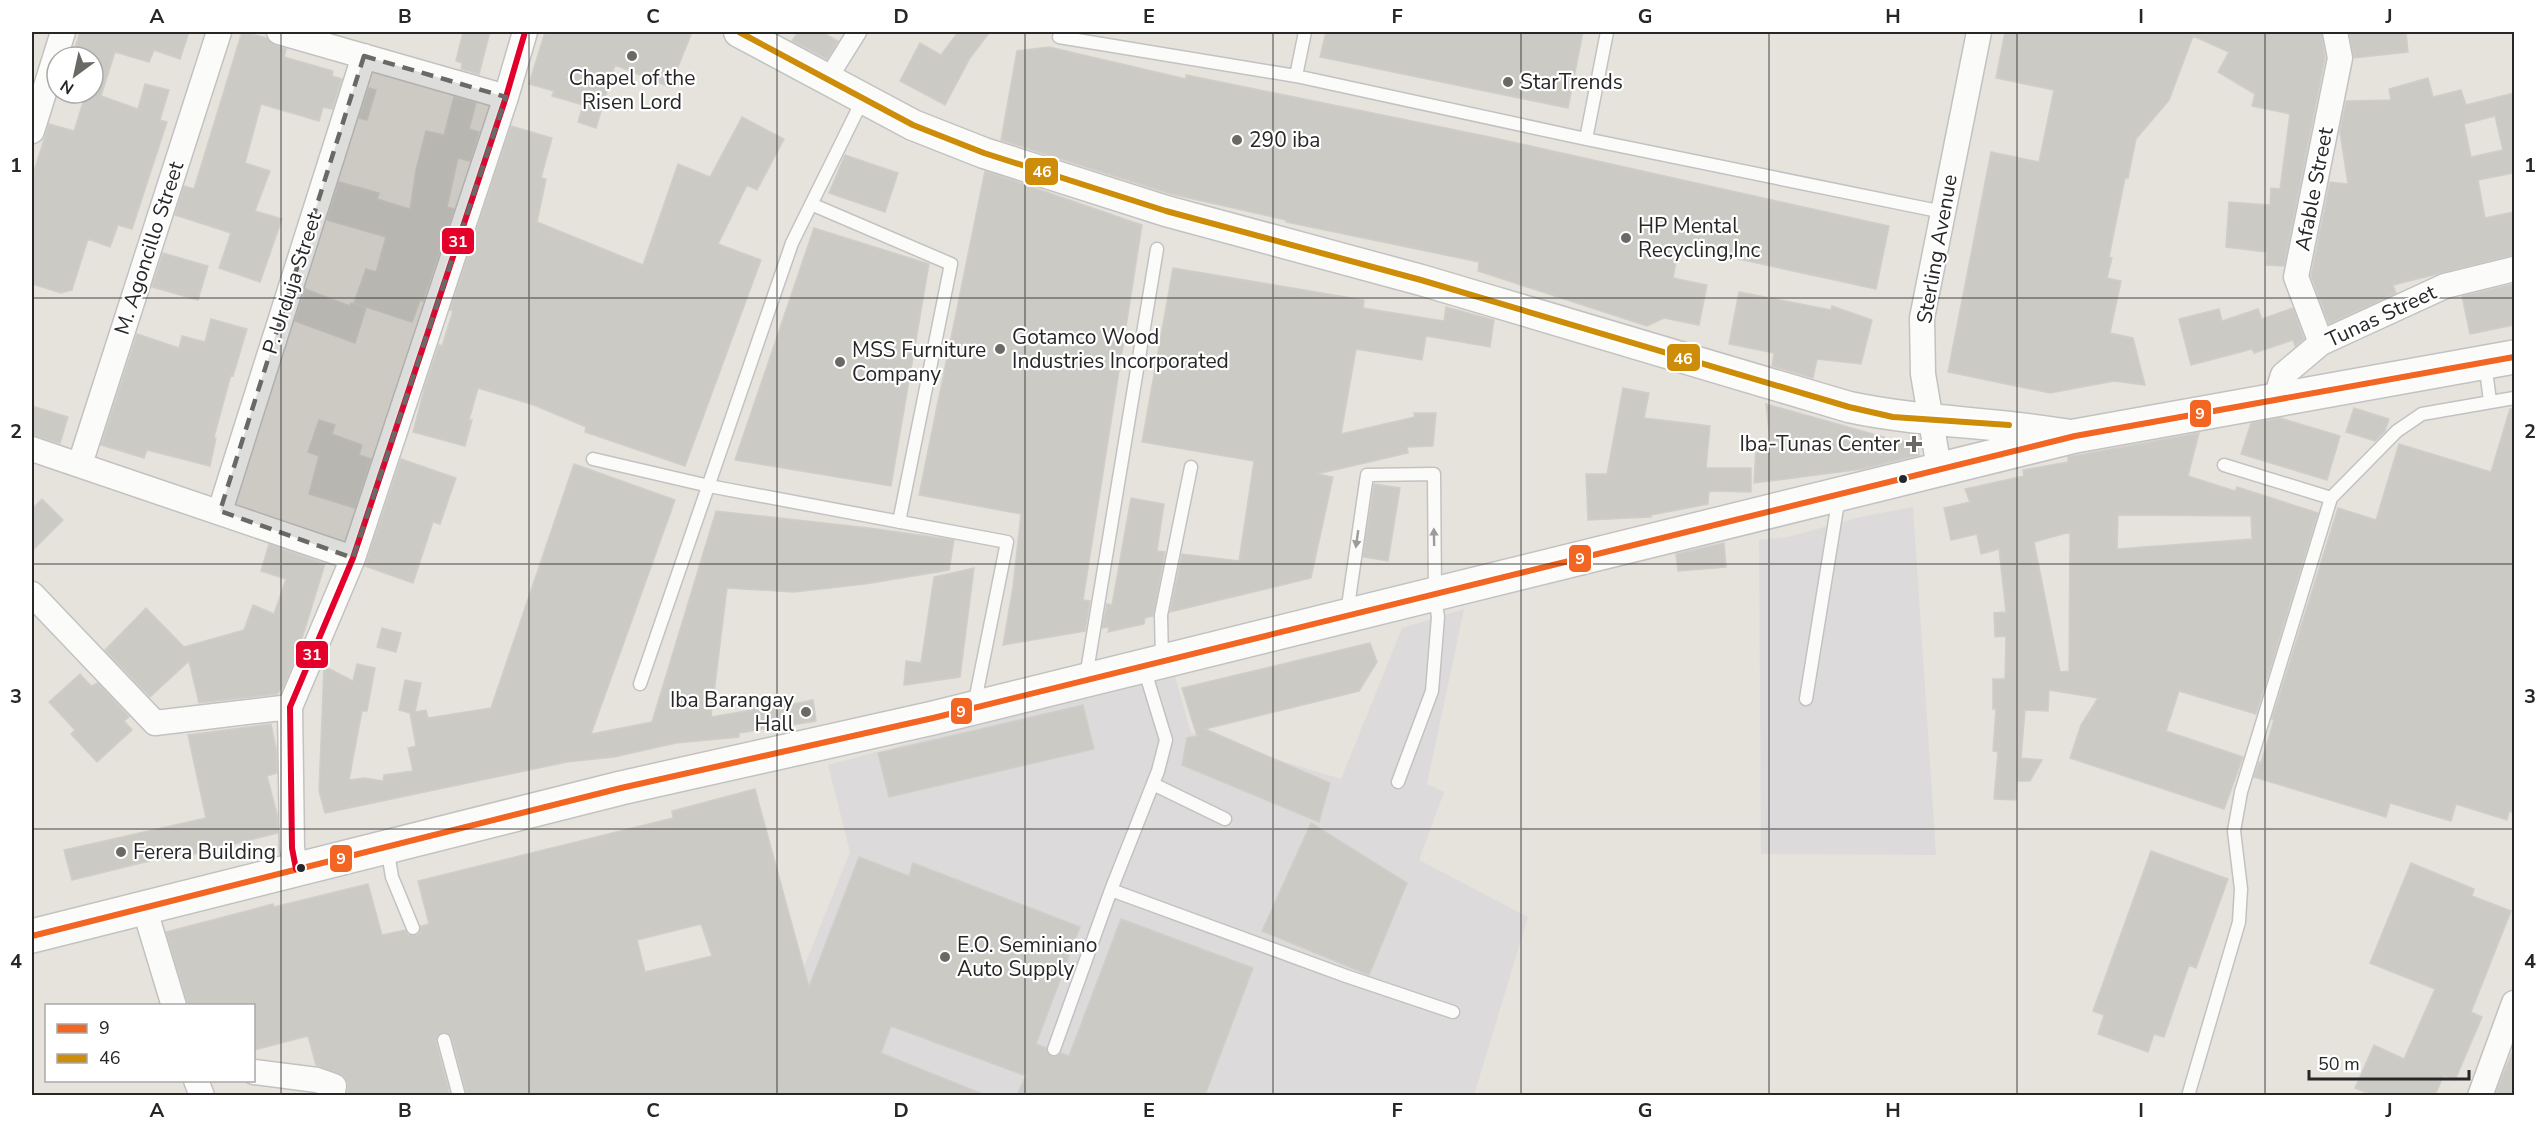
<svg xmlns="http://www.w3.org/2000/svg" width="2546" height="1127" viewBox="0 0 2546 1127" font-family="'Nunito Sans',sans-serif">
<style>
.industrial{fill:#dddadb}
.building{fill:#cccac5;stroke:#d1cec9;stroke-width:1.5;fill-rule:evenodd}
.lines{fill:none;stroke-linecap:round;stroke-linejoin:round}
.service-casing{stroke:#c3c2c2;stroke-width:15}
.pedestrian-casing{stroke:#c3c2c2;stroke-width:21}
.minor-casing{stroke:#c3c2c2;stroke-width:27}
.tertiary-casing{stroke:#c3c2c2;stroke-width:33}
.secondary-casing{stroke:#c3c2c2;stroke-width:36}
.service{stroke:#fbfbfa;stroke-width:12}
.pedestrian{stroke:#fbfbfa;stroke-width:18}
.minor{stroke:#fbfbfa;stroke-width:24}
.tertiary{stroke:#fbfbfa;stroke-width:30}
.secondary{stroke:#fbfbfa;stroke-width:33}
.bus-1-casing{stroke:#fff;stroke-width:10}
.bus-2-casing{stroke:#fff;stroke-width:10}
.bus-3-casing{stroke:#fff;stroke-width:10}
.bus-1{stroke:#f26522;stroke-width:6}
.bus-2{stroke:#cd8d08;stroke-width:6}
.bus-3{stroke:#e4002b;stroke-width:6}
.oneway{fill:#9c9c9b}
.marked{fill:#6a6966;fill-opacity:0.2;stroke:#6a6966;stroke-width:4.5;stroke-dasharray:12 8;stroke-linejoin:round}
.grid{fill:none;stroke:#272727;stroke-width:1.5;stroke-opacity:0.55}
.poi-dot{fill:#6a6966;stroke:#fff;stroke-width:2}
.bus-dot{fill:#272727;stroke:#fff;stroke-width:2}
.labels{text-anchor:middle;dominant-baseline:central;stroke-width:4.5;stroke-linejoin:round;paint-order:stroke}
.poi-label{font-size:21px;fill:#272727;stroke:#fff;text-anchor:start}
.street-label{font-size:21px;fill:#272727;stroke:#fff}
.line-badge{stroke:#fff;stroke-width:2}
.badge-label{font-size:16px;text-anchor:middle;font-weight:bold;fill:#fff}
.neatline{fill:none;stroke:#272727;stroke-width:2}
.grid-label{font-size:20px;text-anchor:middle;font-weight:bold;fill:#272727}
</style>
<rect width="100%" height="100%" fill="#e6e3dc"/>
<path class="industrial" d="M 1913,507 L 1936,855 L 1761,854 L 1759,540 L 1788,537 L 1860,517 Z
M 1464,609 L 1427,784 L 1444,792 L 1419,860 L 1528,917 L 1474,1095 L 752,1096 L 850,852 L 828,765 L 1174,672 L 1191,733 L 1341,779 L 1402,628 Z"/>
<path class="building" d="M 80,32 L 189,32 L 180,59 L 154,50 L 149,62 L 115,52 L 101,96 L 138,109 L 145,84 L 169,90 L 160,120 L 167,122 L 132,229 L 118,225 L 110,247 L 88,239 L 72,290 L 61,293 L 32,284 L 32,177 L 49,124 L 74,131 L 86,93 L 93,93 L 93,57 L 72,57 Z
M 242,32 L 267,38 L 275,45 L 286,49 L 284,57 L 333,71 L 332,76 L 342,79 L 332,109 L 323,107 L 319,121 L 261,104 L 245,163 L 270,171 L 255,211 L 282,219 L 260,282 L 219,268 L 231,233 L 175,215 L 184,186 L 194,189 Z
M 463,32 L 490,32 L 479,74 L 461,69 L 462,63 L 456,61 Z
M 545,32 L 692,32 L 670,87 L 615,65 L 596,128 L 578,122 L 583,105 L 552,96 L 554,91 L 529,84 Z
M 798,32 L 822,32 L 838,41 L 827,59 L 792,41 Z
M 958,32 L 990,32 L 970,58 L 945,105 L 900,81 L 920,43 L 941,55 Z
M 1326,32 L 1583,32 L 1568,108 L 1320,57 Z
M 2005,32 L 2321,32 L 2325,58 L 2284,266 L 2266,265 L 2267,252 L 2226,247 L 2229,202 L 2270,205 L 2271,188 L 2280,189 L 2290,114 L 2252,106 L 2255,94 L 2218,72 L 2229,52 L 2193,36 L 2169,100 L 2136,139 L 2128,178 L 2125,178 L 2109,257 L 2112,258 L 2107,278 L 2121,281 L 2110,333 L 2133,338 L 2145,385 L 2114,381 L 2050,393 L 1948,372 L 1991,152 L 2039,162 L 2054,90 L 1996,78 Z
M 2349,32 L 2406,32 L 2408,52 L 2354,58 Z
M 1049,47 L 1186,79 L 1186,75 L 1490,137 L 1889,226 L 1876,289 L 1679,246 L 1673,278 L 1707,285 L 1699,325 L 1664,318 L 1647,326 L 1478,271 L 1479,262 L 1286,222 L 1286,220 L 1171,194 L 1001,140 L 1017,51 Z
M 2428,78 L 2433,97 L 2461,90 L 2466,105 L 2514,93 L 2514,173 L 2478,180 L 2485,218 L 2514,212 L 2514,255 L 2393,285 L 2396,293 L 2329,324 L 2311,276 L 2330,182 L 2348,184 L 2340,132 L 2346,101 L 2391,100 L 2389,89 ZM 2495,116 L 2503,150 L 2471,157 L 2464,124 Z
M 369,88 L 376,90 L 367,120 L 359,118 Z
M 454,97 L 476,103 L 469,129 L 479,132 L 470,161 L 458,158 L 447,207 L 454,209 L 423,301 L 420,300 L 412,322 L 354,303 L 366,269 L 376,272 L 386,237 L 327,220 L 339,182 L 379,193 L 377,199 L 410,209 L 416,170 L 426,131 L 444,135 Z
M 742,117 L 784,139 L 757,190 L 747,185 L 718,244 L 761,260 L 685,466 L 585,432 L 586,427 L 534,405 L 478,388 L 469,420 L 472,420 L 465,446 L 413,432 L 426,383 L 439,345 L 442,346 L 453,311 L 450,310 L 511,126 L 552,138 L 541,178 L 546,179 L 537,222 L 643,265 L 678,164 L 710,177 Z
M 845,155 L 898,173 L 885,212 L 829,193 Z
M 985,171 L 1142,225 L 1083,600 L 1090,601 L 1085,631 L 1003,645 L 1013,587 L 1021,514 L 919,495 Z
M 814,228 L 929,264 L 891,486 L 735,460 Z
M 163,253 L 208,266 L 198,300 L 152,287 Z
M 1173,268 L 1364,300 L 1363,308 L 1444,321 L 1446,307 L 1494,320 L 1490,347 L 1426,336 L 1422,360 L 1356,349 L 1341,434 L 1415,417 L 1414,413 L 1436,413 L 1433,446 L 1407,447 L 1408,453 L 1317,474 L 1333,477 L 1311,578 L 1170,612 L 1182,554 L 1239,561 L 1254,461 L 1142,442 Z
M 2514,284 L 2514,325 L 2470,334 L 2462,296 Z
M 305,289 L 350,306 L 351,303 L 366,308 L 355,343 L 295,321 Z
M 1739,292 L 1831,310 L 1832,306 L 1872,320 L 1861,364 L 1817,359 L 1813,378 L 1772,366 L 1774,353 L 1729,344 Z
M 2293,308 L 2304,339 L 2295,346 L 2293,340 L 2254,353 L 2252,349 L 2191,365 L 2179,319 L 2219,309 L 2222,321 L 2258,309 L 2262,319 Z
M 211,319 L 247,329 L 233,376 L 231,375 L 214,437 L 216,438 L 210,466 L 147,450 L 144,458 L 101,445 L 137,334 L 179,348 L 182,336 L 205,342 Z
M 1623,388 L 1649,393 L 1644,418 L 1710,426 L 1706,468 L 1751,468 L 1751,492 L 1709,491 L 1708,504 L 1651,515 L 1651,517 L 1588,520 L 1586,474 L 1607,474 Z
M 1766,404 L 1884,437 L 1885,443 L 1917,440 L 1919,455 L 1862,469 L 1754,483 L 1756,448 L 1771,448 Z
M 32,406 L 68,417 L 60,443 L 32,435 Z
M 2354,408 L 2389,419 L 2385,431 L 2375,441 L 2346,432 Z
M 2510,409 L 2514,409 L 2514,813 L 2509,811 L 2507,820 L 2456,804 L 2451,821 L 2390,803 L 2386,817 L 2254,777 L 2259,762 L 2261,763 L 2274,720 L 2272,719 L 2338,508 L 2376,520 L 2399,444 L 2491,472 Z
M 2280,418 L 2340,436 L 2327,480 L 2241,454 L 2251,423 Z
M 319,420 L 335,425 L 332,434 L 362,445 L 359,455 L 371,459 L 355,508 L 309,494 L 319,456 L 308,452 Z
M 2199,433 L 2188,476 L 2235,491 L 2237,487 L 2318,513 L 2256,714 L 2179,691 L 2166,731 L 2243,757 L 2224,809 L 2070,758 L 2081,725 L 2098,698 L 2049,690 L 2048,711 L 2025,710 L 2021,758 L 2042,760 L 2030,781 L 2017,781 L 2016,800 L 1994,799 L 1998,752 L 1993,751 L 1996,709 L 1993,709 L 1993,679 L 2005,679 L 2006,636 L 1995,637 L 1994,613 L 2006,612 L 1999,549 L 1981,554 L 1977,534 L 1951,540 L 1944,508 L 1970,502 L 1965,489 L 2024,476 L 2023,470 L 2068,462 L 2068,457 ZM 2118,515 L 2251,516 L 2252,539 L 2117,549 ZM 2070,532 L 2069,671 L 2060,672 L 2034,542 Z
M 401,459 L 456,478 L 440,524 L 433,522 L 413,583 L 365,566 Z
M 574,464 L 675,500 L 591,734 L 652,722 L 716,511 L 869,528 L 954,540 L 949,570 L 865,584 L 794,592 L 727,588 L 711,717 L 752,710 L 750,702 L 783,703 L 784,706 L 813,700 L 816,721 L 739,733 L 739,737 L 676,743 L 614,757 L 567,762 L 325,813 L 319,791 L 324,666 L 353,681 L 357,664 L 375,668 L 367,711 L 362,711 L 349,780 L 364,778 L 383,781 L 384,775 L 413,771 L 408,748 L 416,746 L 410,713 L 399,710 L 405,680 L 421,683 L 415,712 L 426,710 L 428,718 L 491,708 Z
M 1374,484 L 1400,488 L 1388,561 L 1363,557 Z
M 1131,498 L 1164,504 L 1157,551 L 1165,552 L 1153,616 L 1145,618 L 1144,624 L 1108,632 L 1109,627 L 1102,628 L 1107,604 L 1112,605 Z
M 42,499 L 63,520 L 32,551 L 32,509 Z
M 1724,543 L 1726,567 L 1678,571 L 1676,554 Z
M 269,544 L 325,564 L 299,648 L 284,686 L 277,694 L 199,703 L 189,661 L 150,697 L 105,650 L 146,608 L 184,647 L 244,630 L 253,605 L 274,614 L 286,579 L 261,571 Z
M 974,568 L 960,677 L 904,685 L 906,661 L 921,663 L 934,577 Z
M 382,628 L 401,633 L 396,652 L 377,647 Z
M 1370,643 L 1377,662 L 1359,691 L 1205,729 L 1330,783 L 1319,822 L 1182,765 L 1187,738 L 1197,736 L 1182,688 Z
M 80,674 L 91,686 L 98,683 L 129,717 L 124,721 L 132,730 L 97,762 L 71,734 L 75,730 L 49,702 Z
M 1083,705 L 1094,749 L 889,797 L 878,753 Z
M 271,724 L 276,748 L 277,773 L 267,776 L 277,814 L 278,833 L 183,857 L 182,853 L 72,880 L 64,850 L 206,818 L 188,735 Z
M 755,789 L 809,987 L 859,857 L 909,876 L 913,863 L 1080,927 L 1036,1044 L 1046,1048 L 1051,1056 L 1056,1057 L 1061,1053 L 1069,1056 L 1121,919 L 1253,968 L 1205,1095 L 1017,1095 L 1026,1076 L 891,1026 L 881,1053 L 985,1095 L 467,1095 L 452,1038 L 446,1032 L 438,1035 L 436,1042 L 450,1095 L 347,1095 L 348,1083 L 344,1076 L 316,1065 L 308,1036 L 254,1050 L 254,1005 L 188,1005 L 166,932 L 273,904 L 274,907 L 368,884 L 382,935 L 405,930 L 408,935 L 416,936 L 420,933 L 421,926 L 429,924 L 418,881 L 673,818 L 672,811 ZM 701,924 L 712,956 L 645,972 L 637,940 Z
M 1311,823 L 1407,883 L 1369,975 L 1262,931 Z
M 2151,851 L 2228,879 L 2196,968 L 2189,965 L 2164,1037 L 2154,1034 L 2148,1052 L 2098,1034 L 2104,1015 L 2093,1011 Z
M 2411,863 L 2474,889 L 2472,896 L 2511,911 L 2471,1012 L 2482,1017 L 2455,1080 L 2444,1075 L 2435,1095 L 2372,1095 L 2355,1088 L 2374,1045 L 2404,1059 L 2435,989 L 2370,963 Z
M 2514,1048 L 2514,1095 L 2495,1095 L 2505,1070 Z"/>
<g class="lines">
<g class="service-casing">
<path id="service" d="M 1059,37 L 1296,76 L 1586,139 L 1943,212
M 1296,76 L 1305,32
M 1586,139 L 1607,32
M 811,204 L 951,264 L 899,522
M 2485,363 L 2490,401
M 593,459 L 709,486 L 1007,542 L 974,706
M 2224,465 L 2331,498
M 1347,613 L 1367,475 L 1434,474 L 1435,596 L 1438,617 L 1432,691 L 1398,782
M 1162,661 L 1161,615 L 1191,467
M 1086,677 L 1157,249
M 640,684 L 792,243 L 863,99
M 1806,699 L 1839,496
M 1153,784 L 1225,819
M 387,847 L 392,877 L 413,928
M 1111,890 L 1346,976 L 1453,1012
M 444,1040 L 459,1096
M 1054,1049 L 1111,890 L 1158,771 L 1166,740 L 1144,668
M 2188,1096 L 2239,922 L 2241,889 L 2234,831 L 2241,792 L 2331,498 L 2397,431 L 2422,414 L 2514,398"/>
</g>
<g class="pedestrian-casing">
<path id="pedestrian" d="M 827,80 L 857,32"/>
</g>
<g class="minor-casing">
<path id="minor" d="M 279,32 L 506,97
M 32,131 L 63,32
M 2321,343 L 2296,277 L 2340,58 L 2335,32
M 2275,401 L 2283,375 L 2321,343 L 2445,286 L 2514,269
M 32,449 L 353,558
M 80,464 L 219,32
M 1939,468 L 1923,374 L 1922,318 L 1979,32
M 220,511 L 364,56
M 32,594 L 155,723 L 290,707
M 296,869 L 292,848 L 290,707 L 353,558 L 506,97 L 525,32
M 144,907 L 174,1006
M 254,1072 L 317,1080 L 334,1086 L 332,1096
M 196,1080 L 202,1096
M 2480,1096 L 2514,1003"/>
</g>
<g class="tertiary-casing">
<path id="tertiary" d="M 739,32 L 913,125 L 984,153 L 1166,211 L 1421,280 L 1849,407 C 1924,423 2000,422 2075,436"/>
</g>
<g class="secondary-casing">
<path id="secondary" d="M 32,936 L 621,788 L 933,718 L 2075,436 L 2514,357"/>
</g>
<use href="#service" class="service"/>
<use href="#pedestrian" class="pedestrian"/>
<use href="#minor" class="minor"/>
<use href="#tertiary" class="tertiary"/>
<use href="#secondary" class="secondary"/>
<g class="bus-1-casing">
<path id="bus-1" d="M 32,936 L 621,788 L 933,718 L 2075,436 L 2514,357"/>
</g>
<g class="bus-2-casing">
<path id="bus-2" d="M 739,32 L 913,125 L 984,153 L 1166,211 L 1421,280 L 1849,407 L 1893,417 L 2009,425"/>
</g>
<g class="bus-3-casing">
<path id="bus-3" d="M 296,869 L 292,848 L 290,707 L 353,558 L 506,97 L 525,32"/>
</g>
<use href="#bus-1" class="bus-1"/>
<use href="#bus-2" class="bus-2"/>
<use href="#bus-3" class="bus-3"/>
</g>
<defs><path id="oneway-solid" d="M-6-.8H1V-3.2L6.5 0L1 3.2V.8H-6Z" transform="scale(1.5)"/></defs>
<g class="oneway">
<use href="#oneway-solid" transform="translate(1434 537) rotate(-91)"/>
<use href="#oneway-solid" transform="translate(1357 539) rotate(98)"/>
</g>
<path class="marked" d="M 364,56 L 506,97 L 353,558 L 220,511 Z"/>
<path class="grid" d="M 281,32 L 281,1096M 529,32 L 529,1096M 777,32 L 777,1096M 1025,32 L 1025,1096M 1273,32 L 1273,1096M 1521,32 L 1521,1096M 1769,32 L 1769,1096M 2017,32 L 2017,1096M 2265,32 L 2265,1096M 32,298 L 2514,298M 32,564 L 2514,564M 32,829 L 2514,829"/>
<g class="poi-dot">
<circle cx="632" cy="56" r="6"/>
<circle cx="1508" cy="82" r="6"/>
<circle cx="1237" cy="140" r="6"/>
<circle cx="1626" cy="238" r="6"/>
<circle cx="1000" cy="349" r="6"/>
<circle cx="840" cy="362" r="6"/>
<path d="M1911 435h6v6h6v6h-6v6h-6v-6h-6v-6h6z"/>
<circle cx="806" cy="712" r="6"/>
<circle cx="121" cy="852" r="6"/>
<circle cx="945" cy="957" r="6"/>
</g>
<g class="bus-dot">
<circle cx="1903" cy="479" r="5"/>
<circle cx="301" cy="868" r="5"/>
</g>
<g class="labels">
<g class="poi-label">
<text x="632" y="78" text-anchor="middle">Chapel of the<tspan x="632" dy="24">Risen Lord</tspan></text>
<text x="1520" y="82">StarTrends</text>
<text x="1249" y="140">290 iba</text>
<text x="1638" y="226">HP Mental<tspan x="1638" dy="24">Recycling,Inc</tspan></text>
<text x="1012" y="337">Gotamco Wood<tspan x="1012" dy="24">Industries Incorporated</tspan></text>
<text x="852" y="350">MSS Furniture<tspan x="852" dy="24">Company</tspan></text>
<text x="1900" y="444" text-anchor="end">Iba-Tunas Center</text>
<text x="794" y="700" text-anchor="end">Iba Barangay<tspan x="794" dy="24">Hall</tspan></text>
<text x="133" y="852">Ferera Building</text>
<text x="957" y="945">E.O. Seminiano<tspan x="957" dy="24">Auto Supply</tspan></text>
</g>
<g class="street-label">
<text transform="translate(2314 189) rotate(-79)">Afable Street</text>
<text transform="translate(149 248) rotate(-72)">M. Agoncillo Street</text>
<text transform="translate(1937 249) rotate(-80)">Sterling Avenue</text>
<text transform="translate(292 283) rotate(-72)">P. Urduja Street</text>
<text transform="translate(2381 316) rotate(-25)">Tunas Street</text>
</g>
</g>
<g class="line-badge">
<rect x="1024" y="157" width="35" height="29" rx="6" fill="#cd8d08"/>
<rect x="441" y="227" width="34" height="28" rx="6" fill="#e4002b"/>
<rect x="1666" y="343" width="35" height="29" rx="6" fill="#cd8d08"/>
<rect x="2189" y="399" width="23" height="29" rx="6" fill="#f26522"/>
<rect x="1568" y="544" width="24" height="29" rx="6" fill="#f26522"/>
<rect x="295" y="640" width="34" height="29" rx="6" fill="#e4002b"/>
<rect x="950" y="697" width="23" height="28" rx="6" fill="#f26522"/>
<rect x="329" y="844" width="24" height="29" rx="6" fill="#f26522"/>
</g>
<g class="badge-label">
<text x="1042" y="177">46</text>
<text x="458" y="247">31</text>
<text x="1683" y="364">46</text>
<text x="2200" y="419">9</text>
<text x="1580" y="564">9</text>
<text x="312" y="660">31</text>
<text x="961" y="717">9</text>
<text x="341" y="864">9</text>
</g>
<rect width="2546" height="1127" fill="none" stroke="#ffffff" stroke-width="66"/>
<rect x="45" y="1004" width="210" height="78" fill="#ffffff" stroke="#a9a9a9" stroke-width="1.5"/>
<rect x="57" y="1024" width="30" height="9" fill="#f26522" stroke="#a9a9a9" stroke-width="1.5"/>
<text x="99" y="1034" font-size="18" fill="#272727">9</text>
<rect x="57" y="1054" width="30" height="9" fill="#cd8d08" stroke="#a9a9a9" stroke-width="1.5"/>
<text x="99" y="1064" font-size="18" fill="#272727">46</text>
<g transform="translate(75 75) rotate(213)"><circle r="28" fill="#ffffff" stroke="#a9a9a9" stroke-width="1.5"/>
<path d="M0-4.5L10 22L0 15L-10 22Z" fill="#6a6966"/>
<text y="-9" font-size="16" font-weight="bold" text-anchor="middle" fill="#272727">N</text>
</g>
<path d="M2309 1070v9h160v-9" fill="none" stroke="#272727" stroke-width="3"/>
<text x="2318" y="1070" font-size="18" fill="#272727" stroke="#ffffff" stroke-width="4.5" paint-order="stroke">50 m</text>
<rect x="33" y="33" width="2480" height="1061" class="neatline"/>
<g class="grid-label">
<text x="157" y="23">A</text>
<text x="405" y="23">B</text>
<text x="653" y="23">C</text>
<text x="901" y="23">D</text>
<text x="1149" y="23">E</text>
<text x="1397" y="23">F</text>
<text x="1645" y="23">G</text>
<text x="1893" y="23">H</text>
<text x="2141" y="23">I</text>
<text x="2389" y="23">J</text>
<text x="16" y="172">1</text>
<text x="2530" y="172">1</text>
<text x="16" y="438">2</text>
<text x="2530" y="438">2</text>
<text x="16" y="703">3</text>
<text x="2530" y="703">3</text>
<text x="16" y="968">4</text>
<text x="2530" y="968">4</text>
<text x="157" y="1117">A</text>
<text x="405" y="1117">B</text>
<text x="653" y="1117">C</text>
<text x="901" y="1117">D</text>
<text x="1149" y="1117">E</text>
<text x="1397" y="1117">F</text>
<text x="1645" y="1117">G</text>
<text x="1893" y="1117">H</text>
<text x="2141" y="1117">I</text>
<text x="2389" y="1117">J</text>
</g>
</svg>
